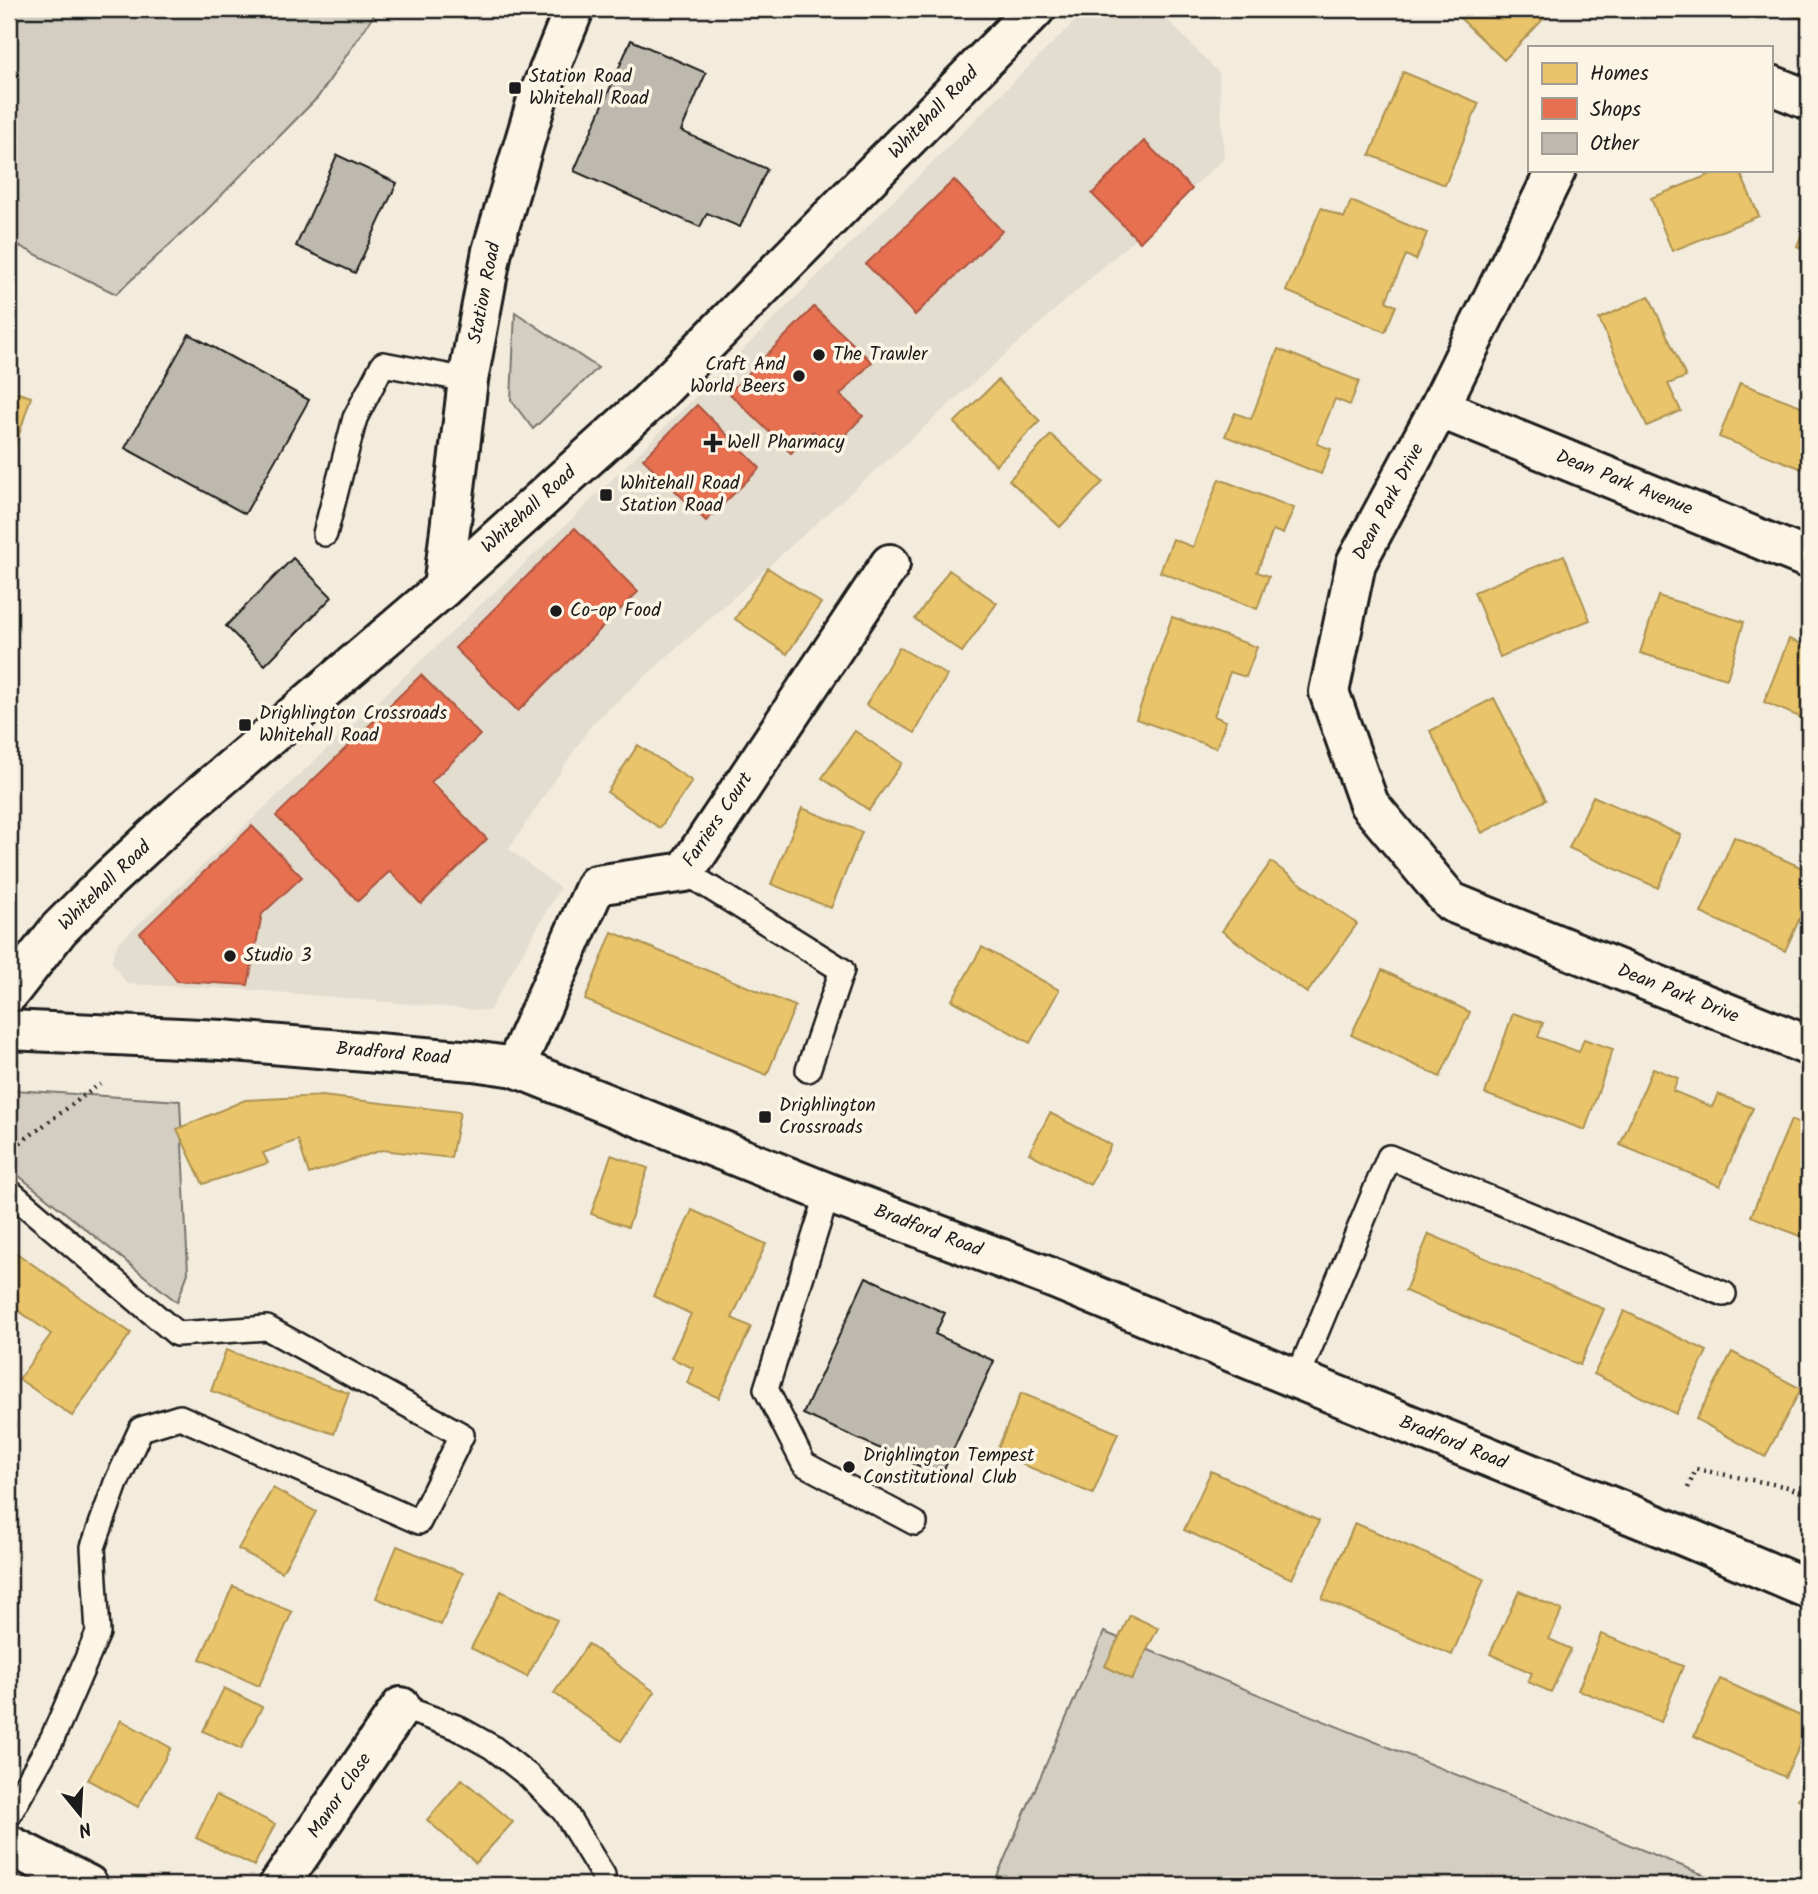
<svg xmlns="http://www.w3.org/2000/svg" width="1818" height="1894" viewBox="0 0 1818 1894" font-family="Kalam,sans-serif">
<style>
.built{fill:#e3ddcf}
.green{fill:#d3cec1;stroke:#78756e;stroke-width:2}
.homes{fill:#e9c46a;stroke:#ac9253;stroke-width:2}
.shops{fill:#e76f51;stroke:#aa5641;stroke-width:2}
.building{fill:#beb9ae;stroke:#1c1c1c;stroke-width:2}
.lines{fill:none;stroke-linecap:round;stroke-linejoin:round}
.service-casing{stroke:#1c1c1c;stroke-width:28}
.minor-casing{stroke:#1c1c1c;stroke-width:44}
.secondary-casing{stroke:#1c1c1c;stroke-width:44}
.primary-casing{stroke:#1c1c1c;stroke-width:44}
.path{stroke:#1c1c1c;stroke-width:4.5;stroke-dasharray:2 5;stroke-linecap:butt}
.service{stroke:#fcf5e5;stroke-width:23}
.minor{stroke:#fcf5e5;stroke-width:38}
.secondary{stroke:#fcf5e5;stroke-width:38}
.primary{stroke:#fcf5e5;stroke-width:38}
.poi-dot{fill:#1c1c1c;stroke:#fcf5e5;stroke-width:2.5}
.labels{text-anchor:middle;dominant-baseline:central;stroke-width:7;stroke-linejoin:round;paint-order:stroke}
.poi-label{font-size:19px;fill:#1c1c1c;stroke:#fcf5e5;text-anchor:start}
.street-label{font-size:19px;fill:#1c1c1c;stroke:#fcf5e5}
</style>
<rect width="100%" height="100%" fill="#f3ecdd"/>
<filter id="ink" filterUnits="userSpaceOnUse"><feTurbulence type="fractalNoise" baseFrequency=".0143" numOctaves="2"/><feDisplacementMap in="SourceGraphic" scale="14" xChannelSelector="R" yChannelSelector="G"/><feConvolveMatrix kernelMatrix="1 2 1 2 8 2 1 2 1" color-interpolation-filters="sRGB"/></filter>
<g filter="url(#ink)">
<path class="built" d="M 1087,9 L 1157,9 L 1219,73 L 1224,159 L 592,724 L 509,849 L 560,888 L 489,1011 L 253,990 L 127,984 L 111,961 L 118,943 L 230,840 L 573,518 Z"/>
<path class="green" d="M 9,9 L 378,9 L 318,97 L 201,216 L 116,294 L 9,241 Z
M 515,312 L 598,368 L 533,429 L 511,400 Z
M 14,1090 L 180,1101 L 188,1273 L 177,1302 L 9,1168 L 9,1098 Z
M 1104,1632 L 1729,1885 L 993,1885 Z"/>
<path class="homes" d="M 1469,9 L 1553,9 L 1504,60 L 1460,18 Z
M 1775,9 L 1809,9 L 1809,21 Z
M 1403,72 L 1479,103 L 1445,185 L 1370,155 Z
M 1721,170 L 1739,170 L 1759,216 L 1672,251 L 1651,198 Z
M 1351,201 L 1427,233 L 1416,260 L 1406,255 L 1386,301 L 1396,306 L 1385,332 L 1286,291 L 1321,208 L 1344,218 Z
M 1809,216 L 1809,252 L 1797,246 Z
M 1649,296 L 1686,377 L 1668,384 L 1681,411 L 1647,426 L 1599,319 Z
M 1278,349 L 1359,381 L 1350,405 L 1335,399 L 1317,444 L 1331,449 L 1321,474 L 1225,436 L 1235,413 L 1251,419 Z
M 998,380 L 1040,421 L 996,465 L 954,423 Z
M 1740,383 L 1809,409 L 1809,458 L 1805,470 L 1719,437 Z
M 9,390 L 31,397 L 9,466 Z
M 1051,435 L 1103,482 L 1060,527 L 1009,480 Z
M 1219,479 L 1294,508 L 1283,534 L 1273,530 L 1257,572 L 1269,576 L 1257,609 L 1160,572 L 1173,539 L 1193,547 Z
M 1564,555 L 1590,620 L 1500,657 L 1474,592 Z
M 768,568 L 821,603 L 787,654 L 735,619 Z
M 949,570 L 997,603 L 962,652 L 915,619 Z
M 1658,596 L 1744,622 L 1727,679 L 1640,653 Z
M 1172,617 L 1257,647 L 1246,677 L 1230,672 L 1214,716 L 1226,721 L 1216,748 L 1136,719 Z
M 1789,639 L 1809,647 L 1809,721 L 1764,702 Z
M 899,647 L 947,675 L 915,733 L 866,705 Z
M 1494,698 L 1546,800 L 1482,833 L 1430,731 Z
M 855,731 L 902,763 L 869,810 L 822,778 Z
M 638,745 L 692,781 L 660,828 L 607,792 Z
M 1593,796 L 1681,835 L 1658,888 L 1569,848 Z
M 802,808 L 862,832 L 831,908 L 771,884 Z
M 1734,837 L 1809,871 L 1809,898 L 1785,951 L 1701,913 Z
M 1271,862 L 1357,924 L 1307,993 L 1222,931 Z
M 612,932 L 795,1006 L 767,1075 L 585,1000 Z
M 982,947 L 1059,990 L 1030,1043 L 952,1000 Z
M 1382,970 L 1470,1012 L 1440,1077 L 1351,1035 Z
M 1513,1013 L 1543,1023 L 1538,1037 L 1579,1052 L 1584,1039 L 1613,1049 L 1585,1130 L 1485,1094 Z
M 1653,1068 L 1678,1078 L 1673,1091 L 1712,1107 L 1718,1094 L 1753,1108 L 1720,1186 L 1620,1145 Z
M 322,1096 L 460,1112 L 451,1158 L 382,1150 L 309,1174 L 298,1140 L 263,1153 L 268,1163 L 203,1184 L 177,1129 L 245,1100 Z
M 1050,1113 L 1111,1145 L 1090,1185 L 1029,1153 Z
M 1791,1120 L 1809,1128 L 1809,1240 L 1751,1216 Z
M 611,1155 L 648,1168 L 628,1227 L 591,1214 Z
M 692,1210 L 766,1244 L 732,1318 L 751,1327 L 719,1398 L 687,1383 L 693,1368 L 671,1358 L 691,1314 L 653,1296 Z
M 1429,1234 L 1604,1309 L 1580,1365 L 1405,1291 Z
M 15,1252 L 131,1333 L 72,1416 L 19,1379 L 51,1334 L 9,1304 L 9,1261 Z
M 1624,1311 L 1707,1351 L 1676,1414 L 1594,1374 Z
M 226,1350 L 349,1393 L 334,1434 L 211,1391 Z
M 1732,1352 L 1801,1389 L 1765,1457 L 1696,1419 Z
M 1021,1393 L 1118,1433 L 1093,1494 L 996,1453 Z
M 1211,1471 L 1319,1521 L 1292,1579 L 1184,1530 Z
M 273,1488 L 316,1512 L 282,1572 L 238,1549 Z
M 1355,1523 L 1484,1579 L 1452,1655 L 1322,1599 Z
M 397,1546 L 463,1573 L 441,1625 L 376,1598 Z
M 233,1586 L 292,1612 L 259,1686 L 200,1659 Z
M 501,1591 L 557,1620 L 527,1677 L 471,1648 Z
M 1519,1591 L 1562,1610 L 1549,1639 L 1571,1649 L 1551,1692 L 1528,1682 L 1532,1673 L 1490,1654 Z
M 1130,1615 L 1158,1628 L 1132,1680 L 1105,1666 Z
M 1601,1634 L 1683,1666 L 1661,1722 L 1578,1690 Z
M 588,1644 L 655,1692 L 621,1741 L 554,1693 Z
M 1720,1679 L 1809,1720 L 1809,1726 L 1785,1777 L 1694,1736 Z
M 224,1688 L 262,1707 L 241,1749 L 203,1731 Z
M 121,1720 L 171,1748 L 138,1807 L 88,1780 Z
M 1809,1774 L 1809,1804 L 1798,1799 Z
M 462,1779 L 513,1822 L 476,1863 L 427,1820 Z
M 216,1795 L 275,1824 L 254,1866 L 196,1838 Z"/>
<path class="shops" d="M 1144,141 L 1192,189 L 1140,242 L 1092,194 Z
M 954,180 L 1002,231 L 915,315 L 866,264 Z
M 814,307 L 872,362 L 840,395 L 863,416 L 832,449 L 813,431 L 791,453 L 729,393 Z
M 697,405 L 760,468 L 706,521 L 643,459 Z
M 575,528 L 638,592 L 518,711 L 455,648 Z
M 421,675 L 480,735 L 431,782 L 487,839 L 421,904 L 390,871 L 358,901 L 276,816 Z
M 252,826 L 302,877 L 262,914 L 248,985 L 177,981 L 140,933 Z"/>
<path class="building" d="M 631,40 L 706,73 L 681,131 L 767,169 L 740,227 L 707,213 L 700,227 L 574,171 Z
M 337,155 L 397,183 L 355,273 L 296,246 Z
M 189,334 L 309,400 L 245,514 L 125,448 Z
M 293,558 L 332,597 L 265,665 L 226,626 Z
M 866,1277 L 945,1313 L 935,1334 L 994,1361 L 941,1476 L 803,1414 Z"/>
<g class="lines">
<g class="service-casing">
<path id="service" d="M 325,534 L 355,418 L 383,364 L 468,380
M 685,872 L 842,970 L 808,1070
M 9,1191 L 177,1334 L 267,1328 L 462,1435 L 419,1522 L 180,1417 L 141,1429 L 116,1483 L 93,1547 L 98,1633 L 52,1739 L 9,1815
M 828,1193 L 766,1389 L 804,1464 L 915,1523
M 1297,1379 L 1389,1157 L 1724,1294
M 401,1707 L 456,1727 L 492,1747 L 529,1776 L 564,1811 L 603,1875"/>
</g>
<g class="minor-casing">
<path id="minor" d="M 1771,85 L 1809,100
M 1556,170 L 1439,408 L 1356,563 L 1329,692 L 1369,804 L 1451,902 L 1809,1046
M 1439,408 L 1809,559
M 515,1067 L 596,885 L 685,872 L 890,564
M 9,1845 L 88,1885
M 279,1885 L 401,1707"/>
</g>
<g class="secondary-casing">
<path id="secondary" d="M 443,588 L 468,380 L 492,251 L 537,100 L 574,9
M 9,1030 L 222,1040 L 473,1061 L 515,1067 L 828,1193 L 1055,1279 L 1297,1379 L 1686,1537 L 1809,1589"/>
</g>
<g class="primary-casing">
<path id="primary" d="M 9,993 L 59,929 L 110,878 L 189,805 L 443,588 L 649,402 L 1035,9"/>
</g>
<path class="path" d="M 9,1151 L 100,1084
M 1688,1488 L 1696,1469 L 1788,1487 L 1809,1495"/>
<use href="#service" class="service"/>
<use href="#minor" class="minor"/>
<use href="#secondary" class="secondary"/>
<use href="#primary" class="primary"/>
</g>
</g>
<g class="poi-dot">
<rect x="508" y="81" width="14" height="14" rx="3.5"/>
<circle cx="819" cy="355" r="7"/>
<circle cx="799" cy="376" r="7"/>
<path d="M709.5 432.5h7v7h7v7h-7v7h-7v-7h-7v-7h7z"/>
<rect x="599" y="488" width="14" height="14" rx="3.5"/>
<circle cx="556" cy="611" r="7"/>
<rect x="238" y="718" width="14" height="14" rx="3.5"/>
<circle cx="230" cy="956" r="7"/>
<rect x="758" y="1110" width="14" height="14" rx="3.5"/>
<circle cx="849" cy="1467" r="7"/>
</g>
<g class="labels">
<g class="poi-label">
<text x="529" y="77">Station Road<tspan x="529" dy="22">Whitehall Road</tspan></text>
<text x="833" y="355">The Trawler</text>
<text x="785" y="365" text-anchor="end">Craft And<tspan x="785" dy="22">World Beers</tspan></text>
<text x="727" y="443">Well Pharmacy</text>
<text x="620" y="484">Whitehall Road<tspan x="620" dy="22">Station Road</tspan></text>
<text x="570" y="611">Co-op Food</text>
<text x="259" y="714">Drighlington Crossroads<tspan x="259" dy="22">Whitehall Road</tspan></text>
<text x="244" y="956">Studio 3</text>
<text x="779" y="1106">Drighlington<tspan x="779" dy="22">Crossroads</tspan></text>
<text x="863" y="1456">Drighlington Tempest<tspan x="863" dy="22">Constitutional Club</tspan></text>
</g>
<g class="street-label">
<text transform="translate(934 113) rotate(-46)">Whitehall Road</text>
<text transform="translate(485 293) rotate(-79)">Station Road</text>
<text transform="translate(1624 483) rotate(22)">Dean Park Avenue</text>
<text transform="translate(1389 502) rotate(-62)">Dean Park Drive</text>
<text transform="translate(529 510) rotate(-42)">Whitehall Road</text>
<text transform="translate(718 820) rotate(-56)">Farriers Court</text>
<text transform="translate(105 886) rotate(-44)">Whitehall Road</text>
<text transform="translate(1678 994) rotate(22)">Dean Park Drive</text>
<text transform="translate(393 1054) rotate(5)">Bradford Road</text>
<text transform="translate(928 1231) rotate(21)">Bradford Road</text>
<text transform="translate(1453 1443) rotate(22)">Bradford Road</text>
<text transform="translate(340 1796) rotate(-56)">Manor Close</text>
</g>
</g>
<rect width="1818" height="1894" fill="none" stroke="#fcf5e5" stroke-width="35"/>
<rect x="18" y="18" width="1783" height="1859" fill="none" stroke="#1c1c1c" stroke-width="2.5" filter="url(#ink)"/>
<rect x="1528" y="46" width="245" height="126" fill="#fcf5e5" stroke="#a29e95" stroke-width="2"/>
<rect x="1542" y="63" width="35" height="21" fill="#e9c46a" stroke="#a29e95" stroke-width="2"/>
<text x="1590" y="80" font-size="21" fill="#1c1c1c">Homes</text>
<rect x="1542" y="98" width="35" height="21" fill="#e76f51" stroke="#a29e95" stroke-width="2"/>
<text x="1590" y="116" font-size="21" fill="#1c1c1c">Shops</text>
<rect x="1542" y="133" width="35" height="21" fill="#beb9ae" stroke="#a29e95" stroke-width="2"/>
<text x="1590" y="150" font-size="21" fill="#1c1c1c">Other</text>
<g transform="translate(80 1814) rotate(162)" stroke="#fcf5e5" stroke-width="5" paint-order="stroke">
<path d="M0-5L12 26L0 18L-12 26Z" fill="#1c1c1c"/>
<text y="-10" font-size="19" font-weight="bold" text-anchor="middle" fill="#1c1c1c">N</text>
</g>
</svg>
